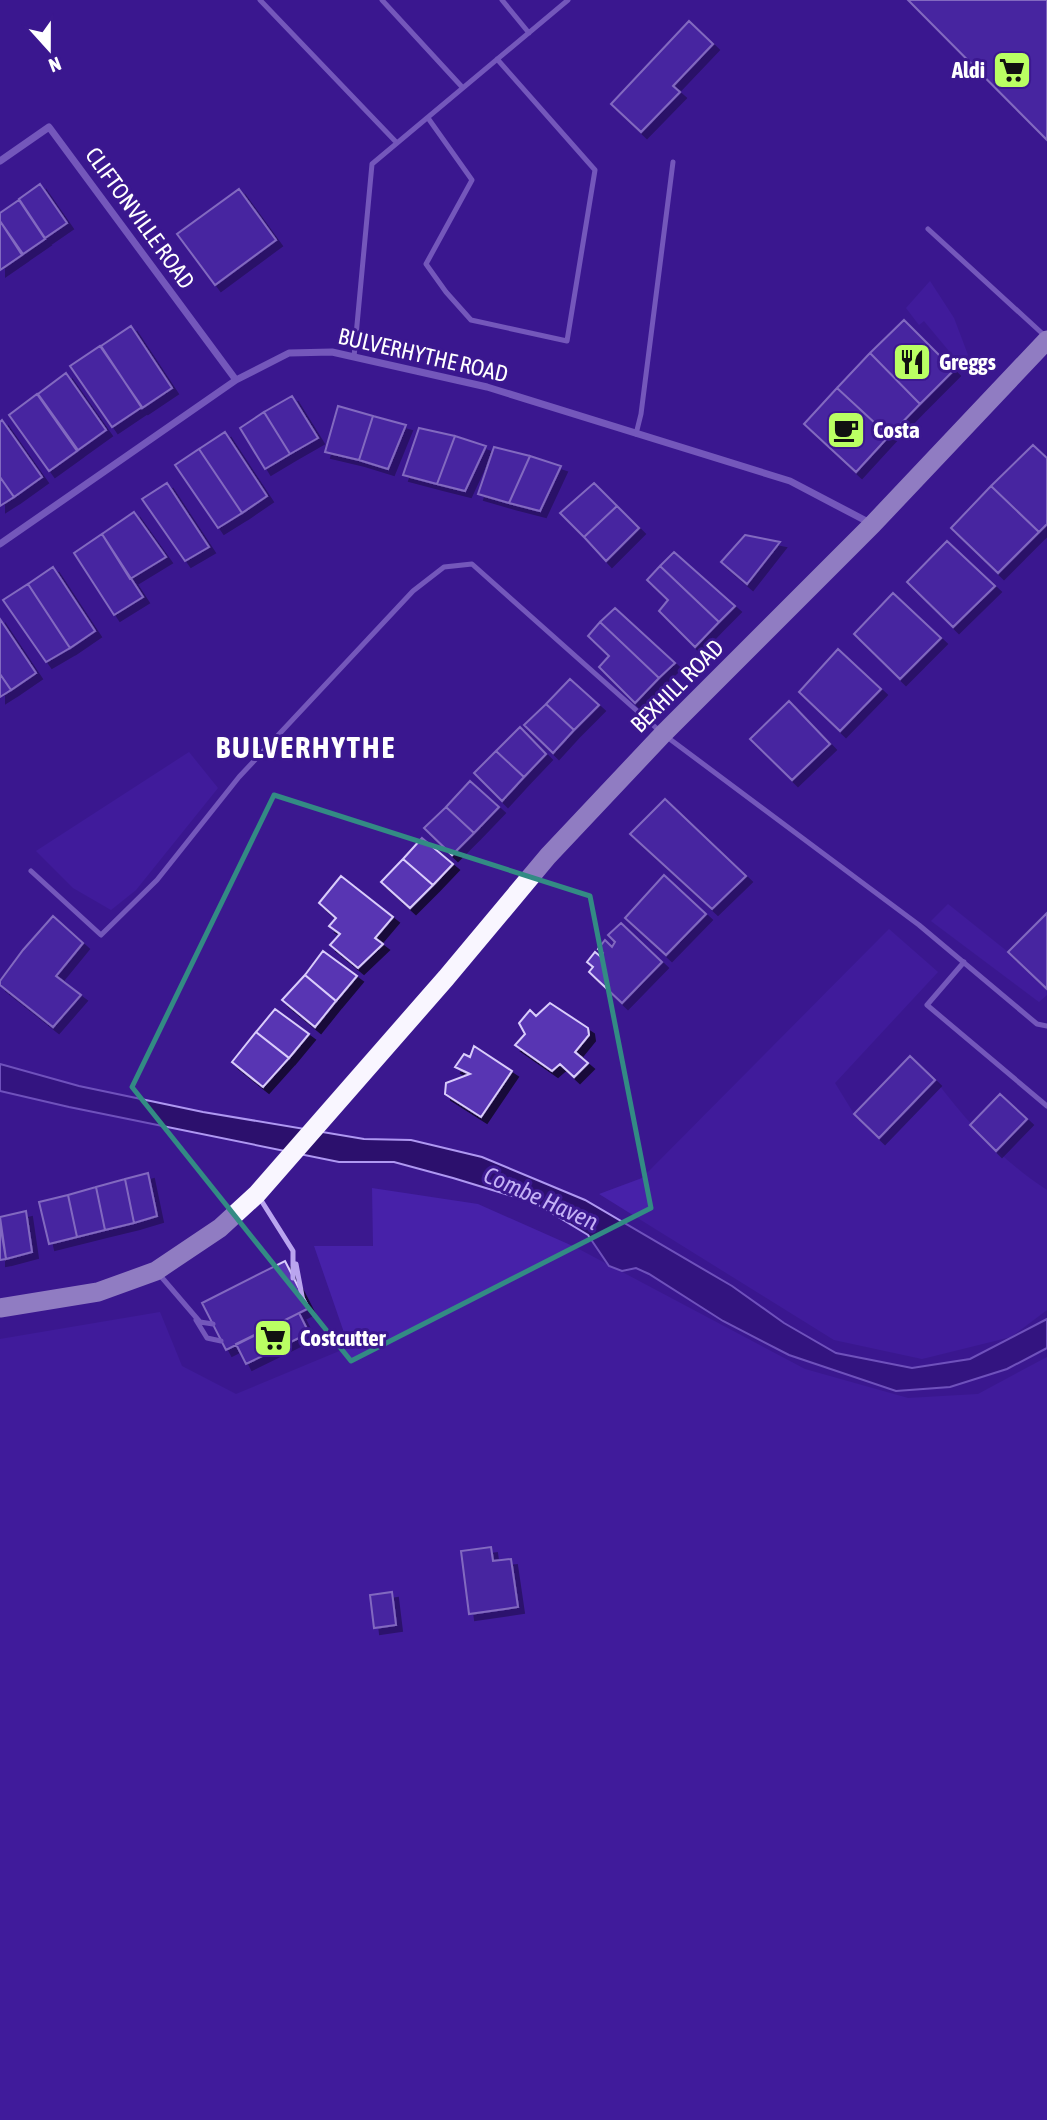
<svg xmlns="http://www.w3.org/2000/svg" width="1047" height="2120" viewBox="0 0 1047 2120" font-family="'Asap Condensed',sans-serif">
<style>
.green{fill:#4721a9}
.water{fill:#2c106d;stroke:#af98f2;stroke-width:2}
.building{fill:#5834b3;stroke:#d9ccfb;stroke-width:2;filter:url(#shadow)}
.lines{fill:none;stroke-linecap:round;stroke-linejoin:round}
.service{stroke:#baa5ef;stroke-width:5}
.minor{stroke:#baa5ef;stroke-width:7}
.trunk{stroke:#f9f6ff;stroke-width:19}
.marked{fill:none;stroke:#338b84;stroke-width:5;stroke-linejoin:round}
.labels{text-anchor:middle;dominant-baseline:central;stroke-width:6;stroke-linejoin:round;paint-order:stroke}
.poi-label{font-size:23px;font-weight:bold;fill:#fff;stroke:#3b188f;text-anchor:start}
.street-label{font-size:23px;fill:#fff;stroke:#3b188f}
.water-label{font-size:24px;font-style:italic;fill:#c4b1f6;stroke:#3b188f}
.district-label{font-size:30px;font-weight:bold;letter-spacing:2px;fill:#fff;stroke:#3b188f}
</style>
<defs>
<filter id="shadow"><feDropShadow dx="6" dy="6" stdDeviation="0" flood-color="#0009"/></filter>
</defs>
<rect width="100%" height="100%" fill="#3b188f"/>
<path class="green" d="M 930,281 L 954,318 L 968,355 L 961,369 L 946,355 L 949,351 L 924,321 L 919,325 L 906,308 Z
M 189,752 L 218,788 L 136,890 L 111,910 L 73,888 L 36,851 Z
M 948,904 L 1008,952 L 1047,989 L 1047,995 L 1039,1002 L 931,921 Z
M 889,929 L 938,972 L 835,1083 L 854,1114 L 879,1138 L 935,1080 C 969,1124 1001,1160 1047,1190 L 1047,1310 L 1011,1337 L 922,1359 L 834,1340 L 599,1194 L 642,1178 Z
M 372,1188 L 478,1204 L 575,1247 L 805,1369 L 908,1398 L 978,1394 L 1047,1357 L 1047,2120 L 0,2120 L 0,1339 L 160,1312 L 182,1366 L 236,1394 L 349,1347 L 314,1246 L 373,1246 Z"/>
<path class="water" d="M 0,1064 L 79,1086 L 203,1112 L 364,1139 L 411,1140 L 482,1157 L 585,1200 L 732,1286 L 784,1323 L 836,1353 L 912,1368 L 970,1359 L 1047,1319 L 1047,1348 L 1007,1369 L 950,1387 L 896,1391 L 789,1355 L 723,1321 L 649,1274 L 636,1268 L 622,1271 L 609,1266 L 588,1235 L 535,1203 L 453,1178 L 394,1162 L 339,1162 L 69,1107 L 0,1091 Z"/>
<path class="building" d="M 908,0 L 1047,0 L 1047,140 Z
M 689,21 L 713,44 L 673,86 L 680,92 L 641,132 L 611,104 Z
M 40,184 L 67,223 L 45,238 L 19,199 Z
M 239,189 L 276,240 L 215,285 L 177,234 Z
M 19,200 L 45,239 L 23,254 L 0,221 L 0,213 Z
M 0,221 L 22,255 L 0,270 Z
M 904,320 L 954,370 L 920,404 L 870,353 Z
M 131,326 L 172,388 L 142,408 L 101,346 Z
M 100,346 L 142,407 L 112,427 L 70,366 Z
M 870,353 L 920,404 L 889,436 L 837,388 Z
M 66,373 L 106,430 L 78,450 L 38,394 Z
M 837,388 L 889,436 L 856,472 L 804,424 Z
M 37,394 L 77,451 L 49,471 L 9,415 Z
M 292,396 L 318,438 L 290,454 L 264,412 Z
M 338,406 L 373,416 L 359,460 L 325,452 Z
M 264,412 L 290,454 L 265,469 L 240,428 Z
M 373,416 L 406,425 L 388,469 L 359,460 Z
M 2,420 L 42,477 L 14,497 L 0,477 L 0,422 Z
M 419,428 L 455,436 L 437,484 L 403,475 Z
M 225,432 L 267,496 L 242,513 L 199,449 Z
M 455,436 L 486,446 L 465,491 L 437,484 Z
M 1033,445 L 1047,458 L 1047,524 L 1039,532 L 991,486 Z
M 494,447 L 530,456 L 509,503 L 478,494 Z
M 199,449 L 242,513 L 218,528 L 175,465 Z
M 530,456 L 561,466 L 540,511 L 509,503 Z
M 0,477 L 14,497 L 0,506 Z
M 167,483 L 209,547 L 185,561 L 142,499 Z
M 594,483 L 617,506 L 584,537 L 560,513 Z
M 991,486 L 1039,532 L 998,573 L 951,528 Z
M 617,506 L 639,528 L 606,561 L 584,537 Z
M 134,512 L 166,557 L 130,579 L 102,534 Z
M 102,534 L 143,597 L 114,615 L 74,553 Z
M 745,535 L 780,542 L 747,584 L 721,562 Z
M 947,541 L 995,586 L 953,627 L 907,582 Z
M 674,552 L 735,606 L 719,622 L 660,566 Z
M 660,566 L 719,622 L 695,647 L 659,611 L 668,600 L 647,580 Z
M 53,567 L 95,631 L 70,648 L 28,584 Z
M 28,584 L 70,648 L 46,662 L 3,600 Z
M 893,593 L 941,638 L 900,679 L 854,634 Z
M 615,608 L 675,663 L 659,678 L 600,622 Z
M 0,619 L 36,673 L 11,690 L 0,674 Z
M 600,622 L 659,678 L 635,703 L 599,667 L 609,656 L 588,636 Z
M 838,649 L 881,689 L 840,731 L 799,692 Z
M 0,674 L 11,690 L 0,697 Z
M 570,679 L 599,705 L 574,730 L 546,704 Z
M 789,701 L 830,744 L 792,780 L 750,739 Z
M 546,704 L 574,730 L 553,753 L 524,725 Z
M 520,727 L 546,754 L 524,777 L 496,751 Z
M 496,751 L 524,777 L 502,801 L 474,773 Z
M 470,781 L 499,807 L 474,833 L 446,807 Z
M 665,799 L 746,876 L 712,909 L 630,834 Z
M 446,807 L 474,833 L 452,855 L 424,828 Z
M 422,838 L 453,864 L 433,885 L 403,859 Z
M 403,859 L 433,885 L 410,908 L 381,882 Z
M 664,875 L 706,914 L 666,955 L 625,918 Z
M 341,876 L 393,917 L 375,938 L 383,944 L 358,968 L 330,945 L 340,934 L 329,926 L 336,918 L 319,903 Z
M 1047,913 L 1047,989 L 1008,952 Z
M 53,916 L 83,943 L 56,976 L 81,995 L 53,1027 L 0,985 L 0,981 L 23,950 Z
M 621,923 L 662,962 L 622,1003 L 589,972 L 593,967 L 587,962 L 595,952 L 601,957 L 603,953 L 598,949 L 605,940 L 612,947 L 615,942 L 608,935 Z
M 323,951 L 357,976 L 336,1001 L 305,975 Z
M 305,975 L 336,1001 L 315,1027 L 282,1000 Z
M 550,1003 L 588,1028 L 589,1035 L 575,1052 L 588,1063 L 574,1077 L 560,1064 L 552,1071 L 515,1045 L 525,1034 L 519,1023 L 530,1010 L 536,1016 Z
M 275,1009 L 309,1034 L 289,1058 L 256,1032 Z
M 256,1032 L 289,1058 L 263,1087 L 232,1062 Z
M 474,1046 L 512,1071 L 481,1117 L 445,1094 L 446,1083 L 470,1074 L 455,1067 L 464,1054 L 470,1057 Z
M 910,1056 L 935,1080 L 879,1138 L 854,1114 Z
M 1000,1094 L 1027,1119 L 996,1151 L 970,1125 Z
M 148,1173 L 157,1216 L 134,1223 L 125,1179 Z
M 125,1179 L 134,1223 L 105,1230 L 96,1187 Z
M 96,1187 L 105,1230 L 77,1237 L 68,1195 Z
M 68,1195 L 77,1237 L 49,1244 L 39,1202 Z
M 26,1211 L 32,1252 L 6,1259 L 0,1217 Z
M 0,1224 L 6,1259 L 0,1260 Z
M 285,1261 L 309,1308 L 226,1350 L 202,1303 Z
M 299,1313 L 309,1333 L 246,1364 L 236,1344 Z
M 491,1547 L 493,1561 L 511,1559 L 518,1607 L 469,1614 L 461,1551 Z
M 392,1592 L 396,1625 L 374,1628 L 370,1595 Z"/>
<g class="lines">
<path class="service" d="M 260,0 L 397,143
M 382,0 L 463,88
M 502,0 L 529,33
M 428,118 L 472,180 L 426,264 L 446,292 L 471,320 L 567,341 L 595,170 L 497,59
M 928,229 L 1045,336
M 354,357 L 372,164 L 568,0
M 636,434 L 641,414 L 673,162
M 31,871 L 101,935 L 157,880 L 239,777 L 413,591 L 444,567 L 472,564 L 663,734 L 919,925 L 1037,1024 L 1047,1026
M 964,962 L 927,1005 L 1047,1106
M 259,1197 L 293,1251 L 293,1278
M 296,1264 L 302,1296
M 158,1273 L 200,1322 L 213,1324
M 196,1320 L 207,1338 L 221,1341"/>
<path class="minor" d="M 0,161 L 49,127 L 236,380
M 0,544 L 236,380 L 289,353 L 332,352 L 487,387 L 790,481 L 872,524"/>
<path class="trunk" d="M 0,1308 L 98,1292 L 156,1271 L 220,1228 L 257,1194 L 446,978 L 548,856 L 663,734 L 873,524 L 1047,340"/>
</g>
<path d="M0 0H1047V2120H0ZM 274,795 L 590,896 L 651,1208 L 351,1361 L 132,1087 Z" fill="#3b188f" fill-opacity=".55" fill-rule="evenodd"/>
<path class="marked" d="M 274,795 L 590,896 L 651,1208 L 351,1361 L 132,1087 Z"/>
<defs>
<g id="supermarket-square" transform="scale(2.0125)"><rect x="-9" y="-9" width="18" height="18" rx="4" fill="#baff63" stroke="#3b188f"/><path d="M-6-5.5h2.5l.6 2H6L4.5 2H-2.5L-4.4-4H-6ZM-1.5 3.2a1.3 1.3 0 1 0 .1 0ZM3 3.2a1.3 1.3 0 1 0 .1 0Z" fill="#111"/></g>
<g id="restaurant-square" transform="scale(2.0125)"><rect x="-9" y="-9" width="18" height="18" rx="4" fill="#baff63" stroke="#3b188f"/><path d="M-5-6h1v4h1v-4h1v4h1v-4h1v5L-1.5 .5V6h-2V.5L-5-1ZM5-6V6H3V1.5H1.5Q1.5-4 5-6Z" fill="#111"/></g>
<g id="cafe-square" transform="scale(2.0125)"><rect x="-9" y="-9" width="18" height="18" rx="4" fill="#baff63" stroke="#3b188f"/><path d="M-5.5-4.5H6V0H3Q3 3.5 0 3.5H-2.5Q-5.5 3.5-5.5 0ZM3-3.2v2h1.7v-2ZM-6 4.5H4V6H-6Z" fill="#111"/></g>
</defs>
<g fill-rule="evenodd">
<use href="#supermarket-square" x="1012" y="70"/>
<use href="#restaurant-square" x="912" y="362"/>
<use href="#cafe-square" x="846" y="430"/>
<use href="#supermarket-square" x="273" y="1338"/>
</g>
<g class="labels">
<g class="poi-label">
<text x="985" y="70" text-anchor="end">Aldi</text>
<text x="939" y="362">Greggs</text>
<text x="873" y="430">Costa</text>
<text x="300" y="1338">Costcutter</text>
</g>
<g class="street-label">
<text transform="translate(140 218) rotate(54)">CLIFTONVILLE ROAD</text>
<text transform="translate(423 355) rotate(13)">BULVERHYTHE ROAD</text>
<text transform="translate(677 686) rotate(-45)">BEXHILL ROAD</text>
</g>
<g class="water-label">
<text transform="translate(541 1198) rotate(24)">Combe Haven</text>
</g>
<g class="district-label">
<text x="306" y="747">BULVERHYTHE</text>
</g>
</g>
<g transform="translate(49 49) rotate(159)" stroke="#3b188f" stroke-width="5" paint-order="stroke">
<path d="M0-5L12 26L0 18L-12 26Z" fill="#ffffff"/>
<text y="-10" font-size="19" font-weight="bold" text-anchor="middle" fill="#ffffff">N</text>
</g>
</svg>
